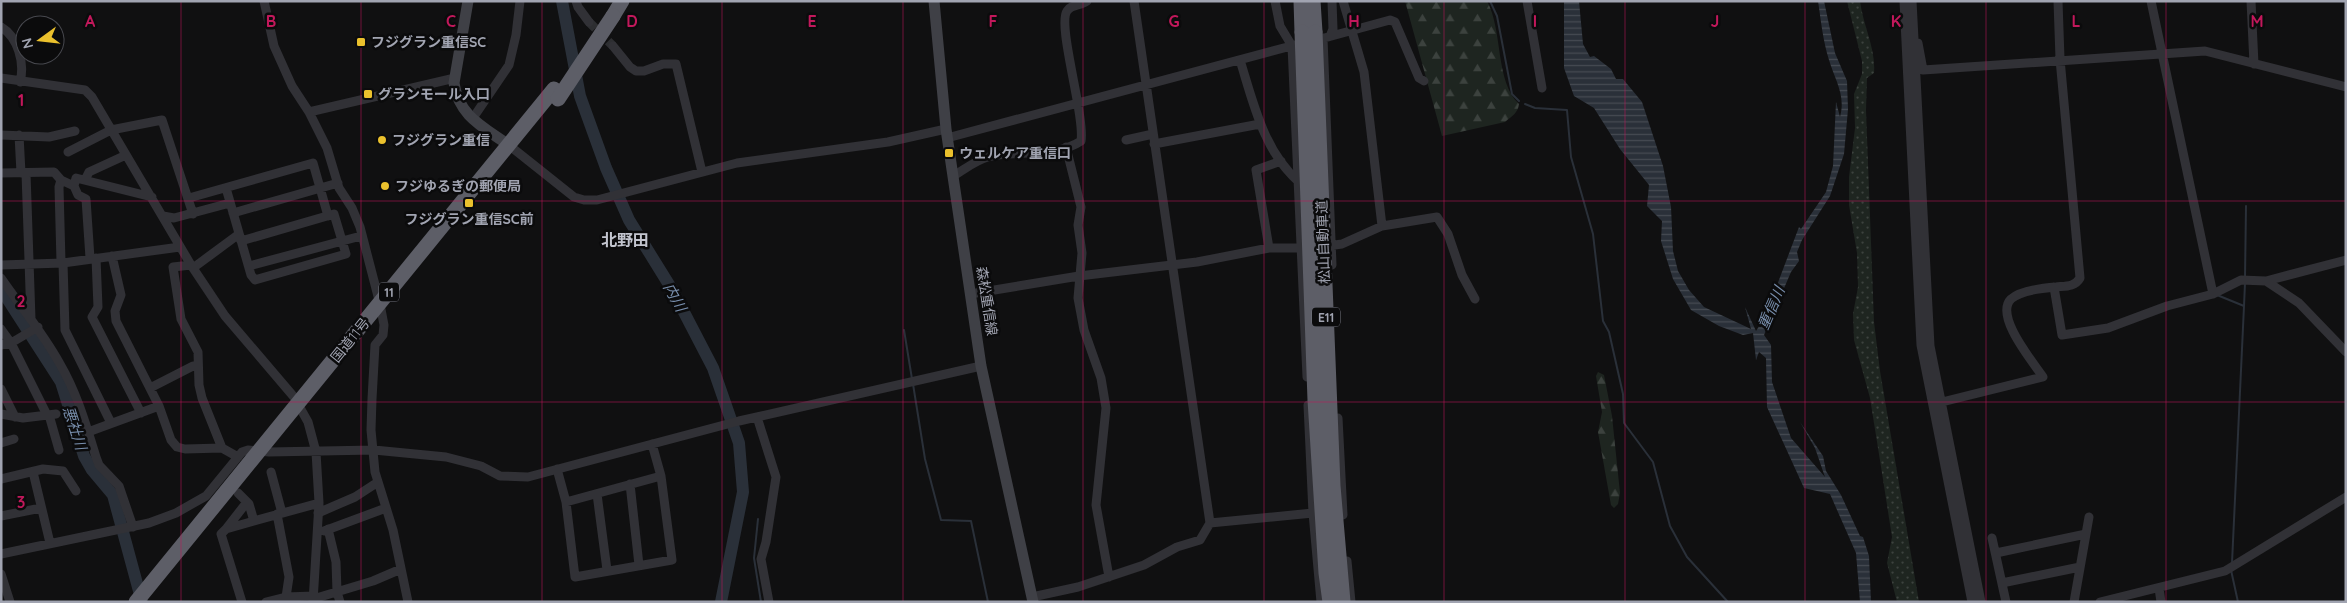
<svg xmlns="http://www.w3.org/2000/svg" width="2347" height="603" viewBox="0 0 2347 603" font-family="Quicksand,'Noto Sans JP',sans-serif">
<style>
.grass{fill:url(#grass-dots)}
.forest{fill:url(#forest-firs)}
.water{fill:url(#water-rules)}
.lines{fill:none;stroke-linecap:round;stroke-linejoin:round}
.stream{stroke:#2a3039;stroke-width:2}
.river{stroke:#2a3039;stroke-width:12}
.street-tunnel{stroke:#2d2e31;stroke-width:9;stroke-dasharray:9 4.5;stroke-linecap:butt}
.street{stroke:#313136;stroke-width:9}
.secondary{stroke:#3f4046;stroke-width:11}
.highway{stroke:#5d5e67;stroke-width:15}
.highway-bridge{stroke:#5d5e67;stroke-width:15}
.grid{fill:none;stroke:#c2185b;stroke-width:1;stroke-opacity:0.55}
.poi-dot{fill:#ebc12d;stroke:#0b0b0c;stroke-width:2}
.labels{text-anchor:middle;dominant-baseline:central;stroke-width:5;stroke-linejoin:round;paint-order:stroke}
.shield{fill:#0b0b0c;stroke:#747680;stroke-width:1}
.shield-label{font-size:12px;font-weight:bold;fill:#a1a4b1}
.poi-label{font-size:14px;font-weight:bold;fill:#a1a4b1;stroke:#0b0b0c;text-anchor:start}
.street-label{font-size:14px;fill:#a1a4b1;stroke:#0b0b0c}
.water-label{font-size:15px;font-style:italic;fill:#788eac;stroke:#0b0b0c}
.quarter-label{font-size:16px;font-weight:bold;fill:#c2c4ce;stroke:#0b0b0c}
.grid-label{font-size:16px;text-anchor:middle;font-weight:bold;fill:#c2185b;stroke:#0b0b0c;stroke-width:5;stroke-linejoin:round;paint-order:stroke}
</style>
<defs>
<pattern id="grass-dots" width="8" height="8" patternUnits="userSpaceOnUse" patternTransform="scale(1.25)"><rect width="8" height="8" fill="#1e2520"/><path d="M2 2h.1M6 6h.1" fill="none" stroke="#3c423e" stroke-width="1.8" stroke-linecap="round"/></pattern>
<pattern id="forest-firs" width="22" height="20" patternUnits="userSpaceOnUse" patternTransform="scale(1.25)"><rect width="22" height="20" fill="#1e2520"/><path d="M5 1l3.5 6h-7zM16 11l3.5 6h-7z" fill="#3c423e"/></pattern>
<pattern id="water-rules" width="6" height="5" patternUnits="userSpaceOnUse" patternTransform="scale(1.25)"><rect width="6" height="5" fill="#2a3039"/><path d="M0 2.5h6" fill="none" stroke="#464b53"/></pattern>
</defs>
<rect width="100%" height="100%" fill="#101011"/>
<path class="grass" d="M 1847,1 L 1860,1 C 1863,26 1876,48 1874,73 L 1867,78 L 1866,110 L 1874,322 L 1880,371 L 1919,602 L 1897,602 L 1887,563 L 1892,537 L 1882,473 L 1870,398 L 1854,340 L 1853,314 L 1858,287 L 1857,253 L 1849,205 L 1849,177 L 1855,128 L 1854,94 L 1862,74 L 1862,61 Z"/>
<path class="forest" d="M 1405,1 L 1487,1 C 1503,30 1495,82 1519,104 C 1518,113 1512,116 1505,122 L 1442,136 Z
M 1598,372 L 1604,375 L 1612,416 L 1620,493 L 1618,504 L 1614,508 L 1611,505 L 1598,432 L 1602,412 L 1596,376 Z"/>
<path class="water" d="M 1564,1 L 1579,1 L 1583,44 L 1590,57 L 1594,56 L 1611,69 L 1616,79 L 1623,79 L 1642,102 L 1663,166 L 1671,207 L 1673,251 L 1678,271 L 1689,290 L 1704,307 L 1751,329 L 1745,307 L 1756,331 L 1765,317 L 1799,227 L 1801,229 L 1826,192 L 1833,166 L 1836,102 L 1840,117 C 1846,95 1835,80 1829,60 C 1823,41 1821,21 1818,1 L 1824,1 L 1835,53 L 1847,81 L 1848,109 L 1844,154 L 1830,196 L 1802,240 L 1797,252 L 1799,261 L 1791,272 L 1764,335 L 1771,345 L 1772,382 L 1791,438 L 1825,477 L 1815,448 L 1800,422 L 1823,456 L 1826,471 L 1841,495 L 1860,536 L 1863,537 L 1869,556 L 1871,602 L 1860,602 L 1856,553 L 1830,494 L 1804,488 L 1767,407 L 1766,358 L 1759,352 L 1756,360 L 1753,333 L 1743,335 L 1719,326 L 1691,310 L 1673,279 L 1661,241 L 1662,221 L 1647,206 L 1649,185 L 1620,149 L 1594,108 L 1574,96 L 1564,68 Z"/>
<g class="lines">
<path class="stream" d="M 1490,1 L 1497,16 L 1512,94 L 1519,101
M 1525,104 L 1535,108 L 1567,110 L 1571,157 L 1593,234 L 1603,321 L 1609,332 L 1623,394 L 1624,423 L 1653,462 L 1670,526 L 1687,557 L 1728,602
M 2245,278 L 2246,206
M 2217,295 L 2244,306 L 2232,563
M 2244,306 L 2245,283
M 904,330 L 912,379
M 913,384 L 925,459 L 941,520 L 971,521 L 988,602
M 758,519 L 754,558 L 761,602
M 2231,570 L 2238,602"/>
<path class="river" d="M 562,1 L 580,96 L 606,168 L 629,220 L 673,291 L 713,368 L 739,443 L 743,492 L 721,602
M 1,289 L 61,382 L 84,456 L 92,470 L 113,495 L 142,602"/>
<path class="street-tunnel" d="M 589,22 L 613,46"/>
<path class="street" d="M 264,1 L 274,46 L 292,86 L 309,112 L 327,148 L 339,188 L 352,208 L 360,227 L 380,304 L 384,325 L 383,335 L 375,345 L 372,399 L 371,430 L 375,472 L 393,530 L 408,602
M 576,1 L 578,7 L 589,22
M 1275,1 L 1280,26 L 1292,46 L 1307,377
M 1343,1 L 1364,72 L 1382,226
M 1527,1 L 1542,88
M 1904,1 L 1921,345 L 1972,602
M 1912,1 L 1930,346 L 1981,602
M 2151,1 L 2213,294
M 2251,1 L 2254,64
M 1,27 C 18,37 25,63 20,82
M 1331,34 L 1333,29 L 1332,1
M 1323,38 L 1332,265
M 1317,40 L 1390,20 L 1395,22 L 1419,78 L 1424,81
M 1918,43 L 1923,70 L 2205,51 L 2346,87
M 613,46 L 630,67 L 636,71 L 644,71 L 663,64 L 676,64 L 702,172
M 1240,60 C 1253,102 1264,152 1299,182
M 1,78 L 85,90 L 92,97 L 191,265 L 225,316 L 294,397 L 308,422 L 316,452 L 319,503 L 313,602
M 309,112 L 455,78
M 473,118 L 509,65 L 516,35 L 520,1
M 1,135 L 49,137 L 75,131
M 19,135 L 21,173
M 947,138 L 1295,45
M 1126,140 L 1153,134
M 1154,144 L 1260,124
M 510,146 L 574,197 L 584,200 L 597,200 L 737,163 L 888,142 L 946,129
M 1066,147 L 1081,207 L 1078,225 L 1082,253 L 1078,298 L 1084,330 L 1101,378 L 1106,408 L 1096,505 L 1109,577
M 68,152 L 111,130 L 162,120 L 193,214
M 1,173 L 54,172 L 61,180 L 74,186 L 76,178 L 152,197
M 26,173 L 31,319
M 953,176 C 964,170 976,160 988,157 C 1015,150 1056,158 1081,141 C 1085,115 1057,25 1067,11 C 1071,4 1081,6 1087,1
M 85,180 L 89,172 L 126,155
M 74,186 L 78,195 L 86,199 L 90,258
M 226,188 L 251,275 L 255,280 L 346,254 L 334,214 L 241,241
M 189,198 L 313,163 L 328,216
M 233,213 L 338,183
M 163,216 L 174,218 L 230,203
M 1320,247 L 1342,244 L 1382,226 L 1437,217 L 1448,234 L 1462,275 L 1475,299
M 1269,248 L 1256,170 L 1281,161
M 112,256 L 121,295 L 115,311 L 116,321 L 159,406 L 171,440 L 177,447 L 185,449 L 222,448
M 96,258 L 98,307 L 92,317 L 141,413
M 61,262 L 59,187 L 61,180
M 63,263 L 65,330 L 111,423
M 1,265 L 63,263 L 180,247
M 191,265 L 173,267 L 181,319 L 198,352 L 199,385 L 202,398 L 222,448 L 238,457
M 249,266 L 361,236
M 193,268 L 239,234
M 1,278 C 21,307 43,333 60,364 C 77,393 86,425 96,457 L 99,465 L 119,486 L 133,527
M 2266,281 L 2299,303 L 2346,352
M 2054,287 L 2062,335 L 2108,328 L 2167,306 L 2213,294 L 2241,280 L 2266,281 L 2346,260
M 970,294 L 1079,276 L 1197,262 L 1269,248 L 1307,248
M 1,329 L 11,343 L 47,415
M 1,345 L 11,343 L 38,327
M 150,388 L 193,366 L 198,366
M 1,389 L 15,417
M 1942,402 L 2043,377 C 2033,362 1994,316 2011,299 C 2021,290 2043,288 2056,287 C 2065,286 2075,287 2080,278 L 2060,59 L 2058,1
M 1308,405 L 1313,513 L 1321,602
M 1,414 L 23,418 L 56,414
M 49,415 L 59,450
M 757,417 L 776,477 L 766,542 L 761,559 L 769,602
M 1338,418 L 1343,515
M 88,432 L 159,406
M 1,443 L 14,439
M 557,469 L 566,502 L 575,577 L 672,560 L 661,476 L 652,444
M 33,472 L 50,543
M 271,472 L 282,513
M 1,479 L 43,469 L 63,471 L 76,491
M 630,484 L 639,565
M 238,493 L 249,504 L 254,521 L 226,529 L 221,534 L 242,602
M 597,494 L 607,570
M 566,502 L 661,476
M 318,513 L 355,497 L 378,482
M 277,514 L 289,577 L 286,597
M 1,516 L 41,508
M 254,521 L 319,503
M 1210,523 L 1313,513
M 226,529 L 247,502
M 328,529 L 336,562 L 337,592 L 340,602
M 324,531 L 386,508
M 1992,538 L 2006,602
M 1996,553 L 2086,534
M 1,554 L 149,523 L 176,513 L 206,496 L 242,452 L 248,450 L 269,452 L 374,450 L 446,457 L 481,466 L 500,476 L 528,477 L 739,421 L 981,366
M 1347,561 L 1351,602
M 1,574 L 10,602
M 2002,583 L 2080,567
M 2159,588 L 2161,602
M 1032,597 L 1078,587 L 1144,565 L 1177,547 L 1200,540 L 1210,523 L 1134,1
M 313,599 L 373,581 L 401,569
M 266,602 L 286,597 L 314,596
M 2074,602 L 2089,517
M 2100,602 L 2225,571 L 2346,497"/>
<path class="secondary" d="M 468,1 L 454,83 C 459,117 484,127 510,146
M 934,1 L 946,129 L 981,366 L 1033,602"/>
<path class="highway" d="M 1301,1 L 1302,32
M 1313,1 L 1315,32
M 613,16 L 622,1
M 136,602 L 554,89"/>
<path class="highway-bridge" d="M 1302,32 L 1315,400 L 1326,573 L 1330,602
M 1315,32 L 1333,486 L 1343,602
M 558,99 L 613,16"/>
</g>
<path class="grid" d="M 181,1 L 181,602M 361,1 L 361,602M 542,1 L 542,602M 722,1 L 722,602M 903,1 L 903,602M 1083,1 L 1083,602M 1264,1 L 1264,602M 1444,1 L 1444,602M 1625,1 L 1625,602M 1805,1 L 1805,602M 1986,1 L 1986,602M 2166,1 L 2166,602M 1,201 L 2346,201M 1,402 L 2346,402"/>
<g class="poi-dot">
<rect x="356" y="37" width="10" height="10" rx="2.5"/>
<rect x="363" y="89" width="10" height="10" rx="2.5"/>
<circle cx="382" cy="140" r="5"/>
<rect x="944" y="148" width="10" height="10" rx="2.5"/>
<circle cx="385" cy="186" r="5"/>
<rect x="464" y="198" width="10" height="10" rx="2.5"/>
</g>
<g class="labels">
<g class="shield">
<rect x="379" y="282.5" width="20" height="19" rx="4"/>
<rect x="1312" y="307.5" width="28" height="19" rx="4"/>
</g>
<g class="shield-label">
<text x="389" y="292">11</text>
<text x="1326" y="317">E11</text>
</g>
<g class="poi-label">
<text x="371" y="42">フジグラン重信SC</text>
<text x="378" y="94">グランモール入口</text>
<text x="392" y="140">フジグラン重信</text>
<text x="959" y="153">ウェルケア重信口</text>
<text x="395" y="186">フジゆるぎの郵便局</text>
<text x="469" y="219" text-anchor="middle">フジグラン重信SC前</text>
</g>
<g class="street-label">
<text transform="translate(1323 242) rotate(-92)">松山自動車道</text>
<text transform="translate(987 301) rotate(81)">森松重信線</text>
<text transform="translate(350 340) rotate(-51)">国道11号</text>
</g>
<g class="water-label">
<text transform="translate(675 297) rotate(61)">内川</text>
<text transform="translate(1771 308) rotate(-67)">重信川</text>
<text transform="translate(75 428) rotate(72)">悪社川</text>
</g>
<g class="quarter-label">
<text x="625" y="240">北野田</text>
</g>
</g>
<g class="grid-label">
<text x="90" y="27">A</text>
<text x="271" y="27">B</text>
<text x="451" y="27">C</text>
<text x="632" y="27">D</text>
<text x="812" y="27">E</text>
<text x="993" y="27">F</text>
<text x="1174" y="27">G</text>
<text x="1354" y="27">H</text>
<text x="1535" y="27">I</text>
<text x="1715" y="27">J</text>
<text x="1896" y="27">K</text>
<text x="2076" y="27">L</text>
<text x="2257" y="27">M</text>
<text x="21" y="106">1</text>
<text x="21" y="307">2</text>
<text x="21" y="508">3</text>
</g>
<rect width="2347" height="603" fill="none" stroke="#a1a4b1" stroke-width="5"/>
<g transform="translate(40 40) rotate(255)"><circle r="24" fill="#0b0b0c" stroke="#47484e"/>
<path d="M0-4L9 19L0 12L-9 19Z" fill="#ebc12d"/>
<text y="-8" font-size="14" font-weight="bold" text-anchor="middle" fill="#a1a4b1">N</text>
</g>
</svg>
